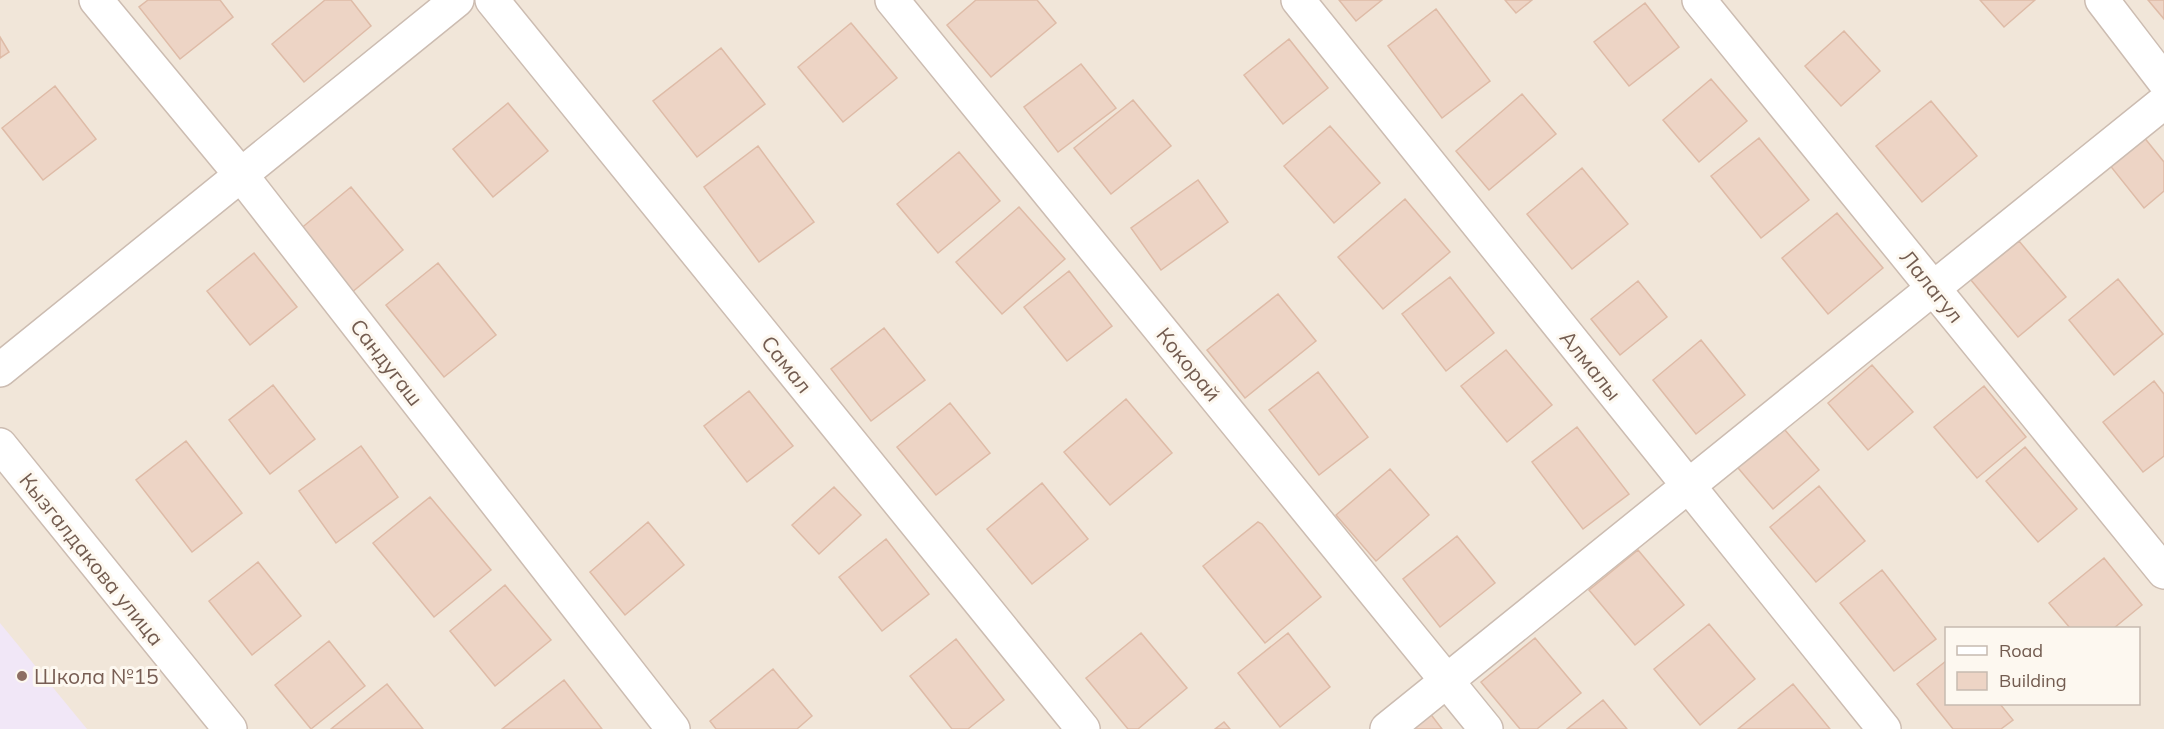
<svg xmlns="http://www.w3.org/2000/svg" width="2164" height="729" viewBox="0 0 2164 729" font-family="Mulish,sans-serif">
<style>
.residential{fill:#f1e6d9;fill-rule:evenodd}
.education{fill:#f1e7f7}
.building{fill:#edd4c5;stroke:#debba7;stroke-width:1.5}
.lines{fill:none;stroke-linecap:round;stroke-linejoin:round}
.minor-casing{stroke:#ccbcb1;stroke-width:36}
.tertiary-casing{stroke:#ccbcb1;stroke-width:36}
.minor{stroke:#fff;stroke-width:33}
.tertiary{stroke:#fff;stroke-width:33}
.education-dot{fill:#8d6e63;stroke:#fdf8f0;stroke-width:2}
.labels{text-anchor:middle;dominant-baseline:central;stroke-width:6;stroke-linejoin:round;paint-order:stroke}
.street-label{font-size:21px;fill:#735c50;stroke:#fdf8f0}
.education-label{font-size:21px;fill:#785e54;stroke:#fdf8f0;text-anchor:start}
</style>
<rect width="100%" height="100%" fill="#fbf4ea"/>
<path class="residential" d="M 0,0 L 2164,0 L 2164,729 L 0,729 ZM 1946,628 L 2138,628 L 2138,704 L 1946,704 Z"/>
<path class="education" d="M 0,623 L 87,729 L 0,729 Z"/>
<path class="building" d="M 148,0 L 220,0 L 233,17 L 180,59 L 139,7 Z
M 325,0 L 351,0 L 371,26 L 304,82 L 272,44 Z
M 976,0 L 1037,0 L 1056,23 L 991,77 L 947,25 Z
M 1339,0 L 1382,0 L 1356,21 Z
M 1505,0 L 1532,0 L 1516,13 Z
M 1980,0 L 2035,0 L 2004,27 Z
M 2148,0 L 2164,0 L 2164,19 Z
M 1645,3 L 1679,47 L 1629,86 L 1594,42 Z
M 1436,9 L 1490,81 L 1442,118 L 1388,46 Z
M 851,23 L 897,78 L 843,122 L 798,67 Z
M 1844,31 L 1880,71 L 1841,106 L 1805,66 Z
M 0,37 L 9,52 L 0,58 Z
M 1289,39 L 1328,88 L 1283,124 L 1244,75 Z
M 721,48 L 765,104 L 697,157 L 653,101 Z
M 1081,64 L 1116,108 L 1058,152 L 1024,107 Z
M 1711,79 L 1747,121 L 1699,162 L 1663,120 Z
M 55,86 L 96,139 L 43,180 L 2,128 Z
M 1522,94 L 1556,134 L 1489,190 L 1456,151 Z
M 1133,100 L 1171,146 L 1111,194 L 1074,148 Z
M 1931,101 L 1977,156 L 1922,202 L 1876,146 Z
M 508,103 L 548,151 L 493,197 L 453,149 Z
M 1330,126 L 1380,183 L 1334,223 L 1284,166 Z
M 2143,136 L 2164,162 L 2164,191 L 2144,208 L 2108,163 Z
M 1759,138 L 1809,200 L 1761,238 L 1711,176 Z
M 758,146 L 814,222 L 759,262 L 704,187 Z
M 959,152 L 1000,201 L 938,253 L 897,204 Z
M 1582,168 L 1628,224 L 1572,269 L 1527,214 Z
M 1198,180 L 1228,222 L 1161,270 L 1131,228 Z
M 351,187 L 403,250 L 351,293 L 299,230 Z
M 1405,199 L 1450,252 L 1383,309 L 1338,257 Z
M 1019,207 L 1065,259 L 1002,314 L 956,262 Z
M 1837,213 L 1883,268 L 1828,314 L 1782,258 Z
M 2019,241 L 2066,297 L 2018,337 L 1971,280 Z
M 254,253 L 297,307 L 250,345 L 207,291 Z
M 438,263 L 496,335 L 444,377 L 386,305 Z
M 1069,271 L 1112,326 L 1067,361 L 1024,307 Z
M 1450,277 L 1494,333 L 1446,371 L 1402,314 Z
M 2118,279 L 2163,334 L 2114,375 L 2069,320 Z
M 1638,281 L 1667,317 L 1620,355 L 1591,319 Z
M 1278,294 L 1316,341 L 1245,398 L 1207,350 Z
M 884,328 L 925,380 L 871,421 L 831,369 Z
M 1701,340 L 1745,395 L 1696,434 L 1653,380 Z
M 1506,350 L 1552,405 L 1507,442 L 1461,386 Z
M 1872,365 L 1913,412 L 1868,450 L 1828,403 Z
M 1318,372 L 1368,437 L 1319,475 L 1269,410 Z
M 2154,381 L 2164,394 L 2164,456 L 2143,472 L 2103,422 Z
M 273,385 L 315,439 L 270,474 L 229,420 Z
M 1984,386 L 2026,437 L 1977,478 L 1934,427 Z
M 749,391 L 793,446 L 747,482 L 704,426 Z
M 1126,399 L 1172,453 L 1110,505 L 1064,452 Z
M 950,403 L 990,453 L 936,495 L 897,447 Z
M 1779,423 L 1819,470 L 1773,509 L 1733,462 Z
M 1577,427 L 1629,494 L 1583,529 L 1532,462 Z
M 186,441 L 242,513 L 192,552 L 136,480 Z
M 361,446 L 398,497 L 336,543 L 299,491 Z
M 2025,447 L 2077,509 L 2038,542 L 1986,481 Z
M 1390,469 L 1429,515 L 1376,561 L 1336,515 Z
M 1042,483 L 1088,539 L 1032,584 L 987,529 Z
M 1819,486 L 1865,541 L 1816,582 L 1770,527 Z
M 834,487 L 861,515 L 819,554 L 792,525 Z
M 430,497 L 491,570 L 434,617 L 373,543 Z
M 648,522 L 684,565 L 625,615 L 590,572 Z
M 1258,522 L 1262,524 L 1321,597 L 1265,643 L 1203,566 Z
M 1457,536 L 1495,583 L 1440,627 L 1403,579 Z
M 886,539 L 929,594 L 882,631 L 839,577 Z
M 1638,550 L 1684,605 L 1635,645 L 1589,590 Z
M 2104,558 L 2142,605 L 2114,628 L 2070,628 L 2049,603 Z
M 258,562 L 301,616 L 252,655 L 209,601 Z
M 1882,570 L 1936,639 L 1894,671 L 1840,603 Z
M 505,585 L 551,640 L 495,686 L 450,631 Z
M 1709,624 L 1755,679 L 1700,725 L 1654,669 Z
M 1141,633 L 1187,688 L 1138,729 L 1128,729 L 1086,678 Z
M 1288,633 L 1330,687 L 1280,727 L 1238,673 Z
M 1535,638 L 1581,693 L 1537,729 L 1520,729 L 1481,682 Z
M 956,639 L 1004,700 L 968,729 L 952,729 L 910,676 Z
M 329,641 L 365,686 L 311,729 L 275,685 Z
M 1946,661 L 1946,704 L 2000,704 L 2013,720 L 2001,729 L 1953,729 L 1917,684 Z
M 773,669 L 812,716 L 797,729 L 716,729 L 710,721 Z
M 564,680 L 602,729 L 502,729 Z
M 387,684 L 423,729 L 331,729 Z
M 1793,684 L 1830,729 L 1738,729 Z
M 1603,700 L 1627,729 L 1567,729 Z
M 1429,712 L 1442,729 L 1407,729 Z
M 1224,722 L 1230,729 L 1215,729 Z"/>
<g class="lines">
<g class="minor-casing">
<path id="minor" d="M 96,0 L 241,175 L 673,729
M 492,0 L 1083,729
M 892,0 L 1486,729
M 1298,0 L 1884,729
M 1699,0 L 2164,572
M 2102,0 L 2164,81
M 1387,729 L 2164,102"/>
</g>
<g class="tertiary-casing">
<path id="tertiary" d="M 0,370 L 457,0
M 0,445 L 230,729"/>
</g>
<use href="#minor" class="minor"/>
<use href="#tertiary" class="tertiary"/>
</g>
<circle class="education-dot" cx="22" cy="676" r="6"/>
<g class="labels">
<g class="street-label">
<text transform="translate(1932 286) rotate(51)">Лалагул</text>
<text transform="translate(387 362) rotate(52)">Сандугаш</text>
<text transform="translate(787 364) rotate(51)">Самал</text>
<text transform="translate(1189 364) rotate(51)">Кокорай</text>
<text transform="translate(1591 365) rotate(51)">Алмалы</text>
<text transform="translate(92 559) rotate(51)">Кызгалдакова улица</text>
</g>
<g class="education-label">
<text x="34" y="676">Школа №15</text>
</g>
</g>
<rect x="1945" y="627" width="195" height="78" fill="#fdf8f0" stroke="#c6bab0" stroke-width="1.5"/>
<rect x="1957" y="646" width="30" height="9" fill="#ffffff" stroke="#c6bab0" stroke-width="1.5"/>
<text x="1999" y="657" font-size="18" fill="#735c50">Road</text>
<rect x="1957" y="672" width="30" height="18" fill="#edd4c5" stroke="#c6bab0" stroke-width="1.5"/>
<text x="1999" y="687" font-size="18" fill="#735c50">Building</text>
</svg>
